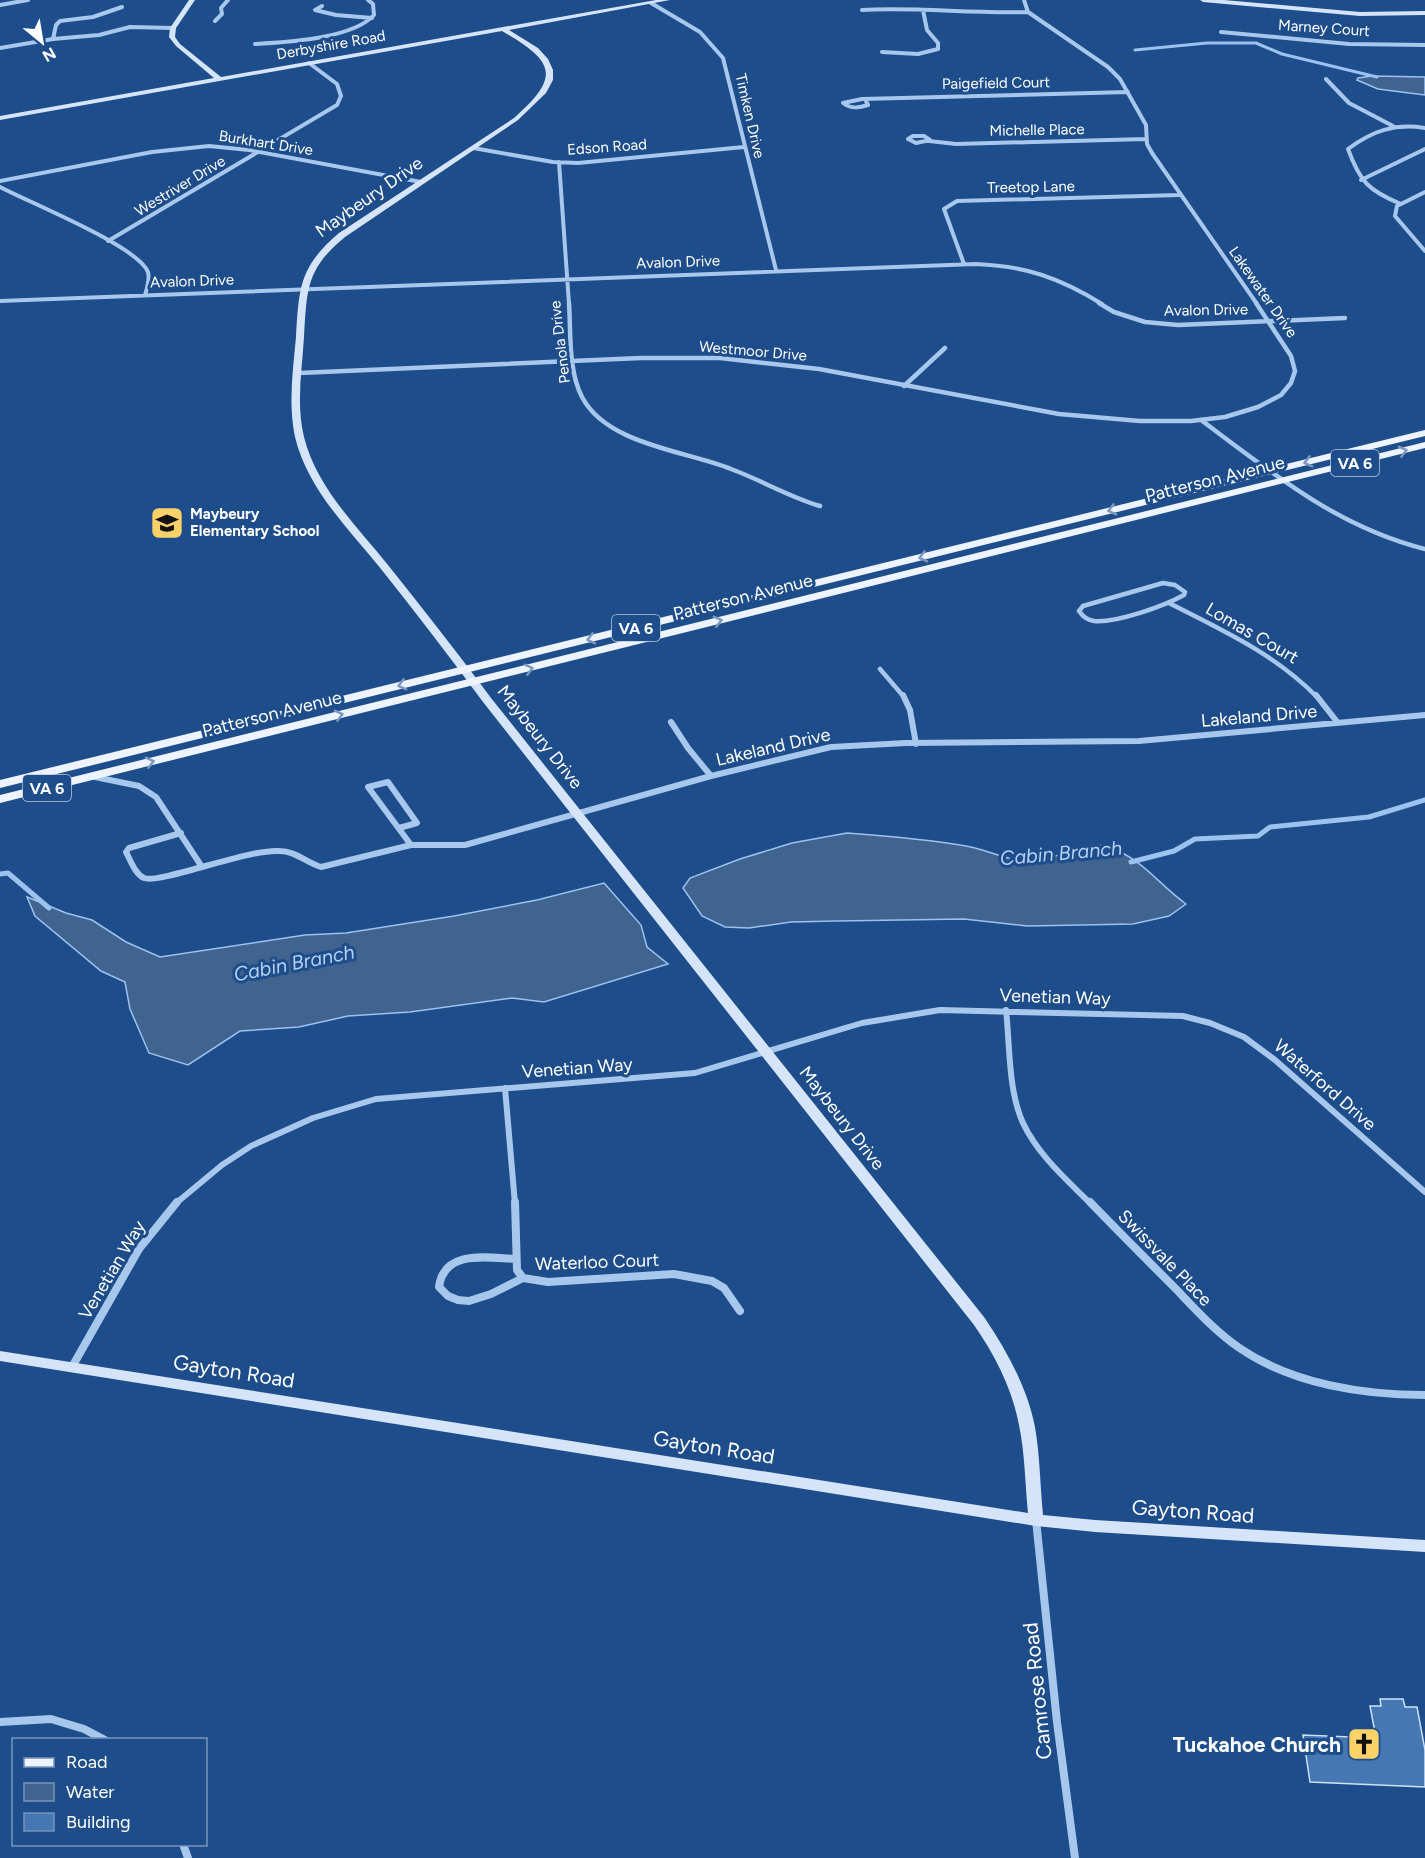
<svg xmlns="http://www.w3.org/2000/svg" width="1425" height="1858" viewBox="0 0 1425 1858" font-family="Figtree,sans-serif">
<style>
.water{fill:#406390;stroke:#9cc2ee;stroke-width:1.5}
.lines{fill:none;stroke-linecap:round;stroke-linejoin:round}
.stream-far1{stroke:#9cc2ee;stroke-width:3}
.stream{stroke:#9cc2ee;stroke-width:5}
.building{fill:#4577b3;stroke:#cee1f9;stroke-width:1.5}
.street-far3{stroke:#a8c7ec;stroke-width:4}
.street-far2{stroke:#a8c7ec;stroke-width:4.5}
.street-far1{stroke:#a8c7ec;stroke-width:6}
.street{stroke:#a8c7ec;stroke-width:8}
.secondary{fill:#d5e4f9;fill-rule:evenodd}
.primary{fill:#eef4ff;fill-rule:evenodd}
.oneway{stroke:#7b98bf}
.labels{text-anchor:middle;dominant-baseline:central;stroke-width:6;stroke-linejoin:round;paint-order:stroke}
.far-street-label{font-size:15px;fill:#fff;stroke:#1d4d8b}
.far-poi-label{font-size:15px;font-weight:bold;fill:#fff;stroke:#1d4d8b;text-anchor:start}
.shield{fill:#1d4d8b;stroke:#bbcadc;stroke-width:1.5}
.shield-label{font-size:16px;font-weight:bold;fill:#fff}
.street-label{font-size:18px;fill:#fff;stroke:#1d4d8b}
.water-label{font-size:20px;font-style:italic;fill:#b4d1f3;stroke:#1d4d8b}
.near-street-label{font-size:21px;fill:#fff;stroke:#1d4d8b}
.near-poi-label{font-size:21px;font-weight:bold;fill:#fff;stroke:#1d4d8b;text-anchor:end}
</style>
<rect width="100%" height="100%" fill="#1d4d8b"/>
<path class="water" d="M 1372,76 L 1425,77 L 1425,95 L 1378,89 L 1357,80 L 1358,78 Z
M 847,833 C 887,836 926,839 966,846 C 989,850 1009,862 1033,861 C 1058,860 1084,839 1109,847 C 1144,860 1158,884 1186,904 L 1169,916 L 1133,924 L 1027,926 L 964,919 L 836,921 L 791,922 L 749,928 L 725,927 L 702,916 L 683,888 L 690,878 L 740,859 L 792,843 Z
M 604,883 L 641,925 L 647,947 L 668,964 L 544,1002 L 512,998 L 410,1012 L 348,1016 L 299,1027 L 240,1031 L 188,1065 L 149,1053 L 130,1009 L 125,982 L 101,971 L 35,916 L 27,897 L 66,913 L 92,920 L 126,942 L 160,957 L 305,935 L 346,933 L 454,916 L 537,900 Z"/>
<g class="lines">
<path class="stream-far1" d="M 1135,50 L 1207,43 L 1256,43 L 1282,54 L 1377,77"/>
<path class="stream" d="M 1131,862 L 1174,851 L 1195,839 L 1258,836 L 1270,827 L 1369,817 L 1425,800
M 0,874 L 8,873 L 49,908"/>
</g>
<path class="building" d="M 1380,1699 L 1403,1699 L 1405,1707 L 1417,1707 L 1425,1750 L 1425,1787 L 1310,1782 L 1303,1735 L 1376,1738 L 1370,1706 L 1381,1706 Z"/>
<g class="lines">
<path class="street-far3" d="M 1024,0 L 1028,12 L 1108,67 L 1120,79 L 1146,125 L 1147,144 L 1152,153 L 1257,304
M 651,3 L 700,32 L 723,58 L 776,270
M 0,5 L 28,0
M 322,6 L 315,10 L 336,15 L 372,18
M 862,10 C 917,7 973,14 1028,12
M 215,21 L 222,14 L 221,8 L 228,0
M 1221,32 L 1349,44 L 1425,45
M 53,39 L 56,25 L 60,21 L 93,17 L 122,7
M 255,44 C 287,42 352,39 374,15 L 373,4 L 368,0
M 0,48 L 53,39 L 99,35 L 130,27 L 173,28
M 882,52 L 918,54 L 938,49 L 938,43 L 927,30 L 923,10
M 1326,79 L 1349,103 L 1393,126
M 866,101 L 868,105 C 859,108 851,109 843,103 L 862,99 L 1128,92
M 913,136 L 924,136 L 930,140 L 916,143 L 908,139 Z
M 929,141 L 956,144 L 1146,139
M 473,148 L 553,162 L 578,163 L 744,147
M 559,162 L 569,304
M 1361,180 L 1425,149
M 0,181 L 152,152 L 209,146 L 249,150 L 421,182
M 0,187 C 28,202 138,246 148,272 C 150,280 147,288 145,295
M 1425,192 L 1397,206 L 1395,216 L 1425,251
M 1401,204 C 1369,191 1360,182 1348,149 C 1372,131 1395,123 1425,128
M 108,241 L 337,105 L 341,96 L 337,84 L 309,63
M 964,264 L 944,209 L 957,201 L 1179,195
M 0,301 L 976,264 C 1026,266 1060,278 1102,304"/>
<path class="street-far2" d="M 569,303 C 571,333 568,370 582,397 C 607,445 687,451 731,469 C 761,480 789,497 820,506
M 1099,303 L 1114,312 L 1145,322 L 1178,325 L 1345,318
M 299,373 L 641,358 L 720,358 L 819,369 L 1059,414 L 1140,421 L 1191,421 L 1225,417 L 1258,407 L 1281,395 L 1291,383 L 1295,371 L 1291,356 L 1256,303
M 904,386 L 945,348
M 1201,420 C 1272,473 1337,527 1425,549
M 1163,583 L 1175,585 L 1185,592 L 1184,595 C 1164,606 1117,623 1094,621 C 1087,620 1083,617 1079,611 L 1083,606 Z
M 1169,603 C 1222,630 1275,654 1317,697
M 880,669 L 904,697"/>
<path class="street-far1" d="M 903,695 L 910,710 L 916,744
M 1316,695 L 1338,723
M 671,722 L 688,748 L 711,776
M 95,777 L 139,786 L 156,797 L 202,867
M 399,828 L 417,823 L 388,782 L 368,787 L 411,845
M 181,833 L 129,848 L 126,852 C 131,861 135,874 144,878 C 160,884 247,849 279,851 C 296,851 305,862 321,867 L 411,845 L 465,845 L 711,776 L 831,747 L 906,743 L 1139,741 L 1425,715
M 1006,1010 C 1010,1046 1008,1090 1023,1123 C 1038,1155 1067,1180 1091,1204
M 505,1088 L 515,1204
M 175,1204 L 222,1165 L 251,1146 L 313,1118 L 376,1099 L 695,1073 L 862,1023 L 940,1010 L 1183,1016 L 1210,1023 L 1244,1037 L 1275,1060 L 1425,1192"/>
<path class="street" d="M 515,1202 L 517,1270 L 523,1278
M 1090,1202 C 1119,1232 1148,1261 1177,1290 C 1197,1311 1217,1333 1241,1349 C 1293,1384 1363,1395 1425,1395
M 516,1259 C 487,1258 444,1249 439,1287 L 448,1296 L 458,1300 L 469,1301 L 491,1294 L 523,1278 L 548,1282 L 674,1274 L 712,1281 L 724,1288 L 740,1311
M 72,1367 L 139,1249 L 177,1202
M 1036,1520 L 1057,1722 L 1075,1858
M 0,1722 L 51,1719 L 84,1729 L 105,1740
M 183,1844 L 188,1858"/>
<path class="secondary" d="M 189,0 L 195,0 L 176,28 L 175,37 L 180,44 L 221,77 L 656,0 L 670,0 L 509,30 L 538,48 L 548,59 L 553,70 L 553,80 L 546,93 L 518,120 L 345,237 C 306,269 307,289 304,337 C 302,370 296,404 304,437 C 317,488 356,525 388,565 C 423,609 458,653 491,698 L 984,1317 C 1007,1351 1027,1387 1035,1427 C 1040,1456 1040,1485 1043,1515 L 1095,1520 L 1425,1540 L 1425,1552 L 1095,1532 L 1036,1526 L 0,1361 L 0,1351 L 1028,1513 C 1025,1483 1025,1454 1019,1425 C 1012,1388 995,1355 974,1325 L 483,702 C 450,657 416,613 381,569 C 348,528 308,490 295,437 C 288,404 293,370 296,337 C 299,288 299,267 339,233 L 514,118 C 562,76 554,61 502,31 L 0,120 L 0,116 L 214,78 L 176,46 L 169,37 L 170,28 Z
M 1200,0 L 1224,0 L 1360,12 L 1425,11 L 1425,15 L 1360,16 L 1203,2 Z"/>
<path class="primary" d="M 1425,430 L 1425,436 L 0,788 L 0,780 Z
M 1425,442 L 1425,448 L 0,803 L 0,795 Z"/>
</g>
<defs><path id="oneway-chevron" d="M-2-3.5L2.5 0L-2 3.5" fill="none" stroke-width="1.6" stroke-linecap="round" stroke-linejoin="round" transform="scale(1.5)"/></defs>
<g class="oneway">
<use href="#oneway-chevron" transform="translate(1403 451) rotate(-14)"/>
<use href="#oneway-chevron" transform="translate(1308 462) rotate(166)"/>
<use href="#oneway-chevron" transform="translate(1112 510) rotate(166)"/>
<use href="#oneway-chevron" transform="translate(923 557) rotate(166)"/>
<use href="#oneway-chevron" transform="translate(718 621) rotate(-14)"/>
<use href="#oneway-chevron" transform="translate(591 639) rotate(166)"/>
<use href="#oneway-chevron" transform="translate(529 669) rotate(-14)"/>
<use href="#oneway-chevron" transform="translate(402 685) rotate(166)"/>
<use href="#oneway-chevron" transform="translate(339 715) rotate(-14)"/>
<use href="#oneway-chevron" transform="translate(150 762) rotate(-14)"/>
</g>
<defs>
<g id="school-square" transform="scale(1.725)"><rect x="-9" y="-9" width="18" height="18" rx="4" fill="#fcd167" stroke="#1d4d8b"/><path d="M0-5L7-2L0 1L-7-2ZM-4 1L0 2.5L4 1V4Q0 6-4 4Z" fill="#111"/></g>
<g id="church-square" transform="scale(1.725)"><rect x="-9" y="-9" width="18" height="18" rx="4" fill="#fcd167" stroke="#1d4d8b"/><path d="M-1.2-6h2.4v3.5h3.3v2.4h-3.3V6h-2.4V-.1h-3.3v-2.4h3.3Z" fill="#111"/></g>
</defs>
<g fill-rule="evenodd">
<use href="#school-square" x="167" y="523"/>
<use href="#church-square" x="1364" y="1744"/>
</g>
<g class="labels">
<g class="far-street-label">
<text transform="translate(1324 28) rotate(4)">Marney Court</text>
<text transform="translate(331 45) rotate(-10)">Derbyshire Road</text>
<text transform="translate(996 83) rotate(-1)">Paigefield Court</text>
<text transform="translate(750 116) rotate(77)">Timken Drive</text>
<text transform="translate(1037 130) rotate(-1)">Michelle Place</text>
<text transform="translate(266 143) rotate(9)">Burkhart Drive</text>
<text transform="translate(607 147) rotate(-4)">Edson Road</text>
<text transform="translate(180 186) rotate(-31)">Westriver Drive</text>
<text transform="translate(1031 187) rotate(-1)">Treetop Lane</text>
<text transform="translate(678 262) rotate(-2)">Avalon Drive</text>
<text transform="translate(192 281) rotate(-2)">Avalon Drive</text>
<text transform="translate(1263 292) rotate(55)">Lakewater Drive</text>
<text transform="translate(1206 310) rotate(-1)">Avalon Drive</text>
<text transform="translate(560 342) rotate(-97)">Penola Drive</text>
<text transform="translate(753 351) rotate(5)">Westmoor Drive</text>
</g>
<g class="far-poi-label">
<text x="190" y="514">Maybeury<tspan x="190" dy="17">Elementary School</tspan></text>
</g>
<g class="shield">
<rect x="1331" y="450" width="48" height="26" rx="4.5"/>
<rect x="612" y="615" width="48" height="26" rx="4.5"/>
<rect x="23" y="775" width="48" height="26" rx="4.5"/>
</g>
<g class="shield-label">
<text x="1355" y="463">VA 6</text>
<text x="636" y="628">VA 6</text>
<text x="47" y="788">VA 6</text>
</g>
<g class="street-label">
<text transform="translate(369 197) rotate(-35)">Maybeury Drive</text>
<text transform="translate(1215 479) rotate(-14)">Patterson Avenue</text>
<text transform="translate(743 597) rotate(-14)">Patterson Avenue</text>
<text transform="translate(1252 633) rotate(30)">Lomas Court</text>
<text transform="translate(272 714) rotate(-14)">Patterson Avenue</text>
<text transform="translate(1259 716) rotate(-5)">Lakeland Drive</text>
<text transform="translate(540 737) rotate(52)">Maybeury Drive</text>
<text transform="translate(773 747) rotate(-13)">Lakeland Drive</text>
<text transform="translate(1055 997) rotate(2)">Venetian Way</text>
<text transform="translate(577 1068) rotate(-4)">Venetian Way</text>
<text transform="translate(1325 1085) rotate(41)">Waterford Drive</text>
<text transform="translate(842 1118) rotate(52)">Maybeury Drive</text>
<text transform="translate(1165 1258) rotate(46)">Swissvale Place</text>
<text transform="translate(597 1262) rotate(-2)">Waterloo Court</text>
<text transform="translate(112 1270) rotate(-59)">Venetian Way</text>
</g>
<g class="water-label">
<text transform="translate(1061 853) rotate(-5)">Cabin Branch</text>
<text transform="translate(294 963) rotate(-11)">Cabin Branch</text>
</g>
<g class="near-street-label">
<text transform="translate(234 1371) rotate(9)">Gayton Road</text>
<text transform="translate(714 1447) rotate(9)">Gayton Road</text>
<text transform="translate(1193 1511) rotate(4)">Gayton Road</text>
<text transform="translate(1037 1691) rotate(-96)">Camrose Road</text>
</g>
<g class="near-poi-label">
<text x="1341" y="1744">Tuckahoe Church</text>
</g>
</g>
<rect x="12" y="1738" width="195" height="108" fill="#1d4d8b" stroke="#7794b9" stroke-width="1.5"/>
<rect x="24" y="1758" width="30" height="9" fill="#eef4ff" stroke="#7794b9" stroke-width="1.5"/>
<text x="66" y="1768" font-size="18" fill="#ffffff">Road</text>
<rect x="24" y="1783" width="30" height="18" fill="#406390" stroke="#7794b9" stroke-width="1.5"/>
<text x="66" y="1798" font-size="18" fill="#ffffff">Water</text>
<rect x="24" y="1813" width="30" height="18" fill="#4577b3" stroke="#7794b9" stroke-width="1.5"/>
<text x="66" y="1828" font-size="18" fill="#ffffff">Building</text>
<g transform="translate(42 42) rotate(150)" stroke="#1d4d8b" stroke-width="4.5" paint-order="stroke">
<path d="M0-4.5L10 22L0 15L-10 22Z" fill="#ffffff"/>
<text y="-9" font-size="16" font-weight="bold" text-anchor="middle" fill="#ffffff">N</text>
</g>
</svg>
